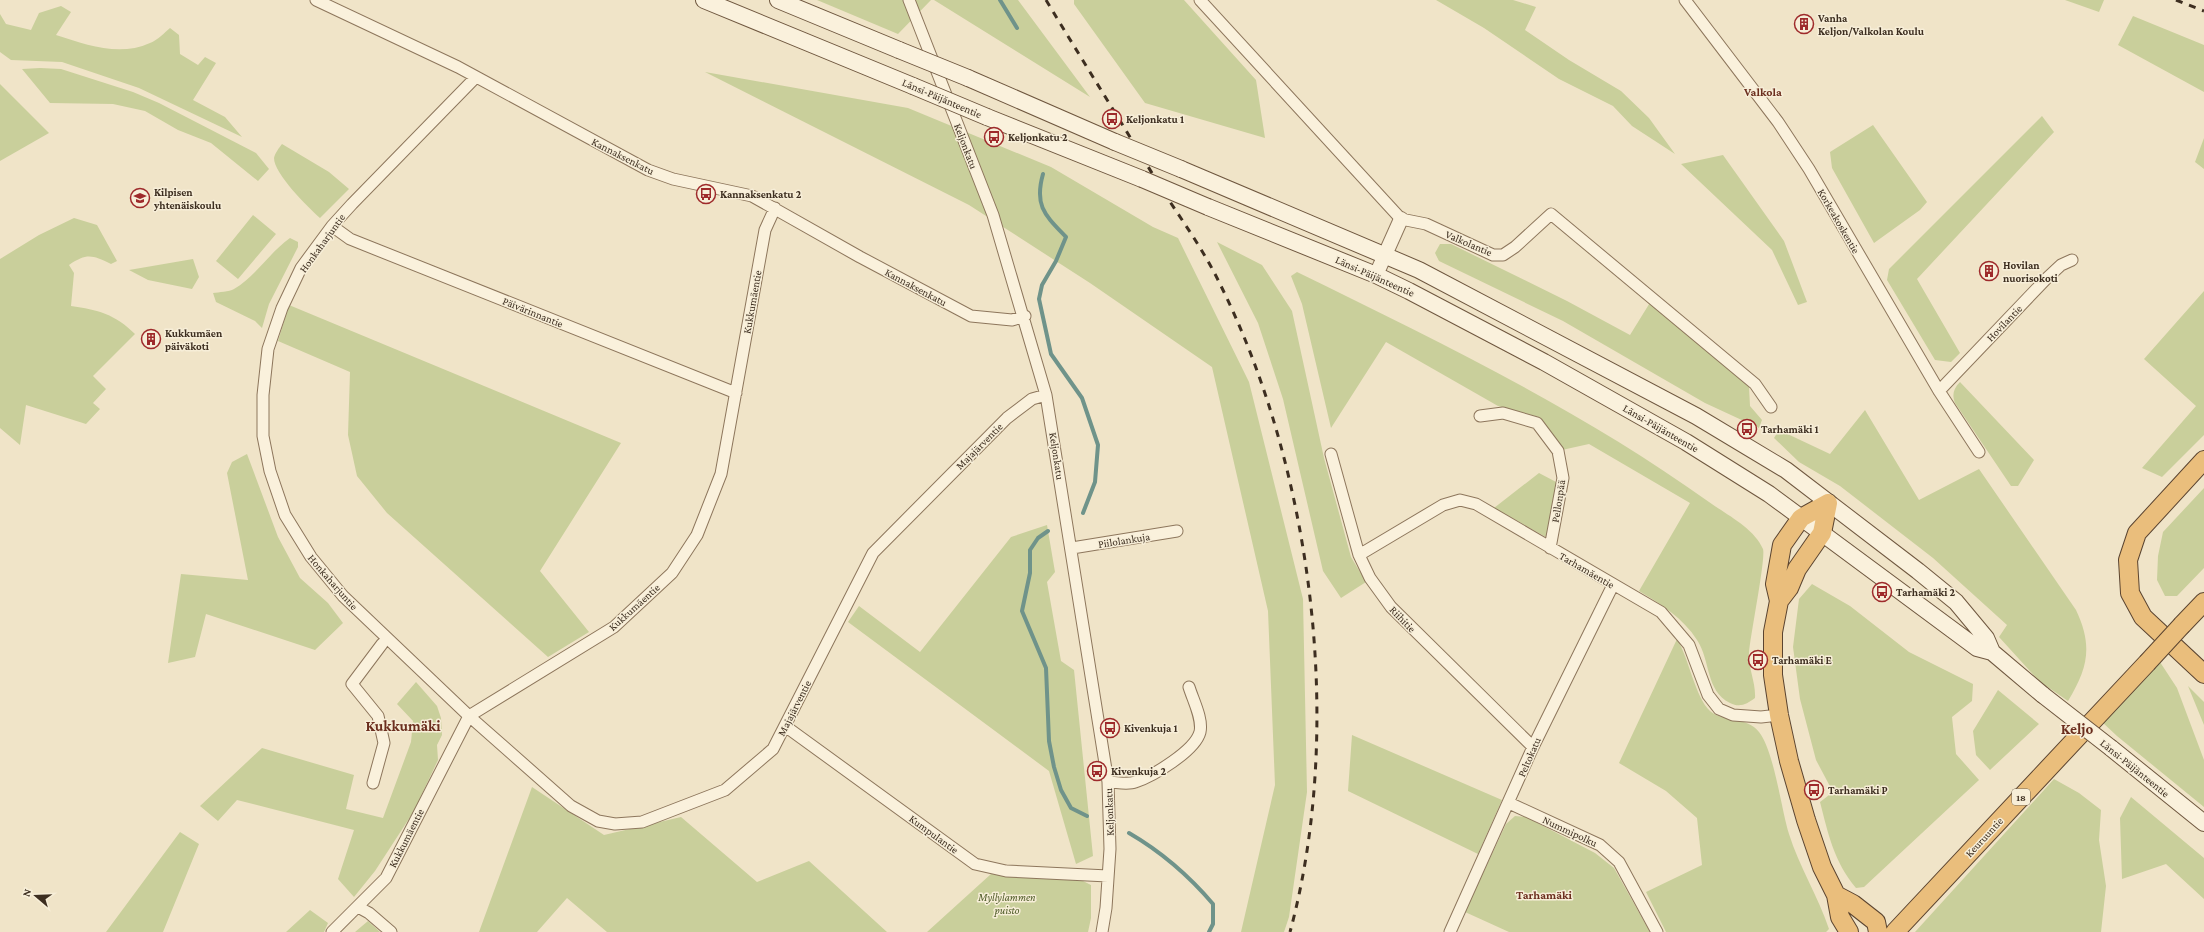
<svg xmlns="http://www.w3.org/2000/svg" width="2204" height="932" viewBox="0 0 2204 932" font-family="'Crimson Pro',serif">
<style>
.green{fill:#c9cf9b}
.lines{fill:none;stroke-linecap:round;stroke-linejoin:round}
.stream{stroke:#6f938a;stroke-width:4}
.minor-casing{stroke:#8d765c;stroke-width:13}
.tertiary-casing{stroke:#8d765c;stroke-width:16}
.secondary-casing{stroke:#6f573f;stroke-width:18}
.trunk-casing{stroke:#5b4430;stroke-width:20}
.minor{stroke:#faf1dc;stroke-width:11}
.tertiary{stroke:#faf1dc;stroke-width:14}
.secondary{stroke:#faf1dc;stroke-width:16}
.trunk{stroke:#eabe7c;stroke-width:18}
.rail{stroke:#3d2e20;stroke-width:3;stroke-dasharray:7 7;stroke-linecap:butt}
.secondary-bridge-casing{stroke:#6f573f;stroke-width:18;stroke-linecap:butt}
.trunk-bridge-casing{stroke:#5b4430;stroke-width:20;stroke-linecap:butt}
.secondary-bridge{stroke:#faf1dc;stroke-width:16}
.trunk-bridge{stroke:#eabe7c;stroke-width:18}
.labels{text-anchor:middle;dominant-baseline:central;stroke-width:3;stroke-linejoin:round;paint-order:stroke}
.shield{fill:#f7eed8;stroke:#756857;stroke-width:1}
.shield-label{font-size:10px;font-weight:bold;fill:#3d2e20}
.poi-label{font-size:11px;font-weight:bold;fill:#3d2e20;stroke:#f7eed8;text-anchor:start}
.street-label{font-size:11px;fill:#3d2e20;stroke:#f7eed8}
.park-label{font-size:11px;font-style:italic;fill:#4d5a26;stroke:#f7eed8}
.neighbourhood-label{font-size:12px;font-weight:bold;fill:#6b2e1e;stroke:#f7eed8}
.district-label{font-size:15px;font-weight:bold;fill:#6b2e1e;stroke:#f7eed8}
</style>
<rect width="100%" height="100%" fill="#f0e4c8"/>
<path class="green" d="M 817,0 L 931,0 L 898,34 Z
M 934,0 L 1018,0 L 1090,97 Z
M 1074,0 L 1184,0 L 1256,80 L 1265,138 L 1145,103 L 1074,4 Z
M 1436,0 L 1513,0 L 1536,7 L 1525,30 L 1569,60 L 1621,91 L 1649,118 L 1675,154 L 1632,126 L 1613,106 L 1559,79 L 1484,28 Z
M 2065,0 L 2104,0 L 2099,12 Z
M 61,6 L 71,12 L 56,35 C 87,45 119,57 150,43 C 158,40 164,33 170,28 L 179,35 L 180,54 L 198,65 L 205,57 L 216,63 L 193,100 L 225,117 L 242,137 L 139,88 L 62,62 L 11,60 L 0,52 L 0,14 L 6,24 L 31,30 L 39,13 Z
M 2133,16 L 2204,45 L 2204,92 L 2118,45 Z
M 40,68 L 61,69 L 133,92 L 159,103 L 256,153 L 269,169 L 258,181 L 211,143 L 178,130 L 145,111 L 113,104 L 50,103 L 22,69 Z
M 705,72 L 908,108 L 1051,167 L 1153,227 L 1178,238 L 1249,382 L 1303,599 L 1307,792 L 1289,917 L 1284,932 L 1241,932 L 1275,785 L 1268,611 L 1212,367 L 1090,283 L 969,205 Z
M 0,84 L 49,133 L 0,161 Z
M 2042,116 L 2054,132 L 1917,279 L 1960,353 L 1951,362 L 1935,360 L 1887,280 L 1889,269 Z
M 1873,125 L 1927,202 L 1920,210 L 1874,243 L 1832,168 L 1830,152 Z
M 2204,138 L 2204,169 L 2195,162 Z
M 282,144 L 329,172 L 349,189 L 320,218 C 308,207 274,174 274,158 C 275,153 279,148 282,144 Z
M 1723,155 L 1784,241 L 1807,302 L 1798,305 L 1772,250 L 1681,164 Z
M 253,215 L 276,234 L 238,279 L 216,261 Z
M 74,218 L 97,225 L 117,261 L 111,264 C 92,255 87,253 69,265 L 74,273 L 71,306 C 98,310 115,314 135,334 L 93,376 L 106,389 L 93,403 L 100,409 L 86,424 L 26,405 L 20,445 L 0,428 L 0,259 L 39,235 Z
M 290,238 L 298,242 L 298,247 L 269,304 L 262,328 L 255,321 L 216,302 L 213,293 C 219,292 229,292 234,289 C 256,276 270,252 290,238 Z
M 1217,242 L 1262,265 L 1292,311 L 1324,458 L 1351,557 L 1366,582 L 1341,598 L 1323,571 L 1283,399 L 1258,323 Z
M 1440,244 L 1451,244 L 1567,301 L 1630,335 L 1651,301 L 1749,387 L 1750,406 L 1762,420 L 1759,428 L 1705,403 L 1563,321 L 1439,261 L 1435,253 Z
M 193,259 L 199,277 L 192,289 L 148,280 L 129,270 Z
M 1297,272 C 1438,341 1581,410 1709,502 C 1727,515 1754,528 1763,549 C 1766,558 1750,637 1749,653 C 1748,668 1756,682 1755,698 C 1747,704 1740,708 1730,703 C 1705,690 1711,661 1697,640 C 1683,618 1661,604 1639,591 L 1690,503 L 1589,444 L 1562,450 L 1539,417 L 1498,406 L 1386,342 L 1331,428 L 1302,304 L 1291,276 Z
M 2204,291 L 2204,435 L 2162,477 L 2142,468 L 2196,406 L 2144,359 Z
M 289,305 L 621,443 L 540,571 L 589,632 L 548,657 L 387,513 L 357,476 L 348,435 L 350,372 L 278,341 Z
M 1960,382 L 2034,460 L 2018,486 L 2011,486 L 1955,403 C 1952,395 1953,389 1960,382 Z
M 1865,410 L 1919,500 L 1979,469 L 2076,610 C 2093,646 2088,668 2068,701 L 2039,681 L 1999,637 L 2007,625 L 1933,558 L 1840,486 L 1799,462 L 1774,438 L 1779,430 L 1830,454 Z
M 247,454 L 278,537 L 300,578 L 328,603 L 343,623 L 315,650 L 206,614 L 195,657 L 168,663 L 181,574 L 248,580 L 227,473 L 232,462 Z
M 1539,473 L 1558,483 L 1546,537 L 1494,508 Z
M 2204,488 L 2204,568 L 2177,596 L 2165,596 L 2157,580 L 2158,556 L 2163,532 Z
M 1047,525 L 1055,572 L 1047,582 L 1061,661 L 1074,670 L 1093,856 L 1076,864 L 1049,771 L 848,622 L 859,606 L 920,652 L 1011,537 Z
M 1812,584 L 1850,606 L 1909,652 L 1973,684 L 1972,701 L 1952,717 L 1956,754 L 1979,780 L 1864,887 L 1856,888 C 1834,862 1828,833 1820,802 L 1833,792 L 1816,760 L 1800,699 L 1793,647 L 1799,599 Z
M 1677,639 C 1689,658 1695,697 1710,711 C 1724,723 1747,716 1759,732 C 1774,751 1781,808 1789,834 C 1799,866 1818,896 1829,929 L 1826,932 L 1666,932 L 1646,892 L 1702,865 L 1697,818 L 1666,791 L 1619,763 Z
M 2158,659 L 2177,688 L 2204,760 L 2204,807 L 2117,736 L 2101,721 Z
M 416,682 L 437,706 L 441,718 L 442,735 L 437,745 L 438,760 L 414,811 L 375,871 L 354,897 L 338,879 L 354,830 L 237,800 L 218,821 L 200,806 L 262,748 L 354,775 L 346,809 L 383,818 L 411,742 L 413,721 L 397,704 Z
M 2188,686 L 2204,702 L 2204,725 Z
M 1998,690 L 2039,724 L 1990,770 L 1976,755 L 1973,731 Z
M 1352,735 L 1502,800 L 1478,854 L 1348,791 Z
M 2054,779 L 2079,793 L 2101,810 L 2099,840 L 2106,886 L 2101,932 L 1915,932 Z
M 532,787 L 604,835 L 681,817 L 757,882 L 809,861 L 887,932 L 607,932 L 567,898 L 537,932 L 479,932 Z
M 2131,797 L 2204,858 L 2204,899 L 2166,864 L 2122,879 L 2120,818 Z
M 1515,816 L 1526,817 L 1595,853 L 1614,868 L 1650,932 L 1509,932 L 1465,912 L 1506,824 Z
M 180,832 L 199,844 L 163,932 L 106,932 Z
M 991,874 L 1081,880 L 1091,885 L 1091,918 L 1088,932 L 927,932 Z
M 310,910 L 328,923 L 324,932 L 286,932 Z
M 368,921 L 380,932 L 355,932 Z"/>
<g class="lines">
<path class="stream" d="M 1000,0 L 1017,28
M 1043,174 C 1034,206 1045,215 1066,237 L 1056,261 L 1042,285 L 1039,299 L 1051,354 L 1082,398 L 1098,445 L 1095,482 L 1083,513
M 1048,531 L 1038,538 L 1030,550 L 1030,573 L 1022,611 L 1046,668 L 1049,741 L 1054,767 L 1061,790 L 1071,808 L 1087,816
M 1129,833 C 1160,851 1190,877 1213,904 L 1213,924 L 1209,932"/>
<g class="minor-casing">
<path id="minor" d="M 316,0 L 458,67 L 648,170 L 673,179 L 752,196 L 860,257 L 971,316 L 1012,320 L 1025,316
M 909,0 L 993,215 L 1046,395 L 1108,782 L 1110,849 L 1106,908 L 1102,932
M 1200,0 L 1401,219 L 1426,224 L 1493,255 L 1503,255 L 1515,247 L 1551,214 L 1755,384 L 1771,407
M 1685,0 L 1778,122 L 1809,169 L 1939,391 L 1979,452
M 476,77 L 352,204 L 332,226 L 301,268 L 282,308 L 268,349 L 263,395 L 263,436 L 270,471 L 285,515 L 311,557 L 343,596 L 469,716 L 571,806 L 598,821 L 615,824 L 642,822 L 725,790 L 773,749 L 873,553 L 1007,418 L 1032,399 L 1046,395
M 332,226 L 350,239 L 736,393
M 1939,391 L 2046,279 L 2061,265 L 2072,260
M 1480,416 L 1503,413 L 1537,423 L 1558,451 L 1563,478 L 1550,548
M 1331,454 L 1359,555 L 1370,578 L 1391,607 L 1533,747
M 1072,548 L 1177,531
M 1359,555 L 1443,505 L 1460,500 L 1476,504 L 1661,612 L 1689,645 L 1708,695 L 1719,709 L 1733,715 L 1761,717 L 1779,715
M 785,726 L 975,864 L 1006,871 L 1108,876
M 1108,782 C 1116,782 1128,785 1135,782 C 1153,776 1195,751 1200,732 C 1203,719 1193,700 1189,687
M 373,783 L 384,743 L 378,716 L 352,684 L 382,644
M 1509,803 L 1600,845 L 1619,862 L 1657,932
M 358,907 L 369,913 L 391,932
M 332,932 L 386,878 L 469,716 L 614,627 L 672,573 L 697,535 L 721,474 L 765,230 L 775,208
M 1450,932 L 1533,747 L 1613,585"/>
</g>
<g class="tertiary-casing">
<path id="tertiary" d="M 1376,275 L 1401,219"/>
</g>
<g class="secondary-casing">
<path id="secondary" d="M 704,0 L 913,86
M 778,0 L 899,50
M 968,78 L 1115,142
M 987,117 L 1142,179
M 1181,169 L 1419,270 L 1696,416 L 1786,470 L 1918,571 L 1956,602 L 1986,638 L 1992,652
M 1208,207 L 1376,275 L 1409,291 L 1544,362 L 1686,442 L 1769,494 L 1977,648 L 1992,652 L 2043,695
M 2111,748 L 2204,823"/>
</g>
<g class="trunk-casing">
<path id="trunk" d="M 2204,460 L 2137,533 L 2128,560 L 2130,593 L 2143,617 L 2204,674
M 1828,503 L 1801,518 L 1782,545 L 1775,584 L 1779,601 L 1773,632 L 1773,675 L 1779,715 L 1789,761 L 1806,820 L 1822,867 L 1836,895 L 1840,917 L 1849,932
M 1779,601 L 1789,588 L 1797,569 L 1822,533 L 1828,503
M 2182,625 L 2204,602
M 1836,895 L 1853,904 L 1876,922 L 1878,932
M 1895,932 L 2147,663"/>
</g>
<use href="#minor" class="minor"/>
<use href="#tertiary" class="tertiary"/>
<use href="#secondary" class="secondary"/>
<use href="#trunk" class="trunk"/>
<path class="rail" d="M 1046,0 C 1084,63 1123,125 1161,188 C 1181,219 1203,249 1219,282 C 1313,469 1345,729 1290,932
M 2176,0 L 2204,11"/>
<g class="secondary-bridge-casing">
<path id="secondary-bridge" d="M 899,50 L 968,78
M 913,86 L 987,117
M 1115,142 L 1181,169
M 1142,179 L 1208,207
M 2043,695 L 2111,748"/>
</g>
<g class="trunk-bridge-casing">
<path id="trunk-bridge" d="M 2147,663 L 2182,625"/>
</g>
<use href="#secondary-bridge" class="secondary-bridge"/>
<use href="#trunk-bridge" class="trunk-bridge"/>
</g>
<defs>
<g id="building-ring" transform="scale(1)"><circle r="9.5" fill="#f7eed8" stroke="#9e2a2b" stroke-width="1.5"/><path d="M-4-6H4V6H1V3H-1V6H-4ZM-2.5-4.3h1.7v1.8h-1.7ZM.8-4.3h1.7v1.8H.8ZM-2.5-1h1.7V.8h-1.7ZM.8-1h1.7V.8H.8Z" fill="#9e2a2b"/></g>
<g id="bus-ring" transform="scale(1)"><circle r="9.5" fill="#f7eed8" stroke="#9e2a2b" stroke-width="1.5"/><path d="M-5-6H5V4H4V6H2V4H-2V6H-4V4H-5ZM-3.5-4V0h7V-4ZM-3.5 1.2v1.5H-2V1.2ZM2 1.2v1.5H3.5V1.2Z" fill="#9e2a2b"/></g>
<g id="school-ring" transform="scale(1)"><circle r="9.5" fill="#f7eed8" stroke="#9e2a2b" stroke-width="1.5"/><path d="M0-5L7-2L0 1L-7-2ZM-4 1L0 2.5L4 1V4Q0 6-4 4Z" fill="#9e2a2b"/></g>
</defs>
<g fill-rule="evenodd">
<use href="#building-ring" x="1804" y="24"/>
<use href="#bus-ring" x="1112" y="119"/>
<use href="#bus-ring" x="994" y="137"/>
<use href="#bus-ring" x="706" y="194"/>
<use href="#school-ring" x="140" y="198"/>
<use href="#building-ring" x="1989" y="271"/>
<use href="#building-ring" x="151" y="339"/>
<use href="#bus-ring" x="1747" y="429"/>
<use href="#bus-ring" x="1882" y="592"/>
<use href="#bus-ring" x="1758" y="660"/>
<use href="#bus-ring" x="1110" y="728"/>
<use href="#bus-ring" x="1097" y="771"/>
<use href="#bus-ring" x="1814" y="790"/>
</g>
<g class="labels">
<rect class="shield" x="2012" y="789" width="18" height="16" rx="3"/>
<g class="shield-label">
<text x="2021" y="797">18</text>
</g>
<g class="poi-label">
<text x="1818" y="18">Vanha<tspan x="1818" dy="13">Keljon/Valkolan Koulu</tspan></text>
<text x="1126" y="119">Keljonkatu 1</text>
<text x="1008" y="137">Keljonkatu 2</text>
<text x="154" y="192">Kilpisen<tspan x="154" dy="13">yhtenäiskoulu</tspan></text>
<text x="720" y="194">Kannaksenkatu 2</text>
<text x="2003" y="265">Hovilan<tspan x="2003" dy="13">nuorisokoti</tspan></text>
<text x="165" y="333">Kukkumäen<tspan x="165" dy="13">päiväkoti</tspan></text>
<text x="1761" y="429">Tarhamäki 1</text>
<text x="1896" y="592">Tarhamäki 2</text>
<text x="1772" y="660">Tarhamäki E</text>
<text x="1124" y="728">Kivenkuja 1</text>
<text x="1111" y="771">Kivenkuja 2</text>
<text x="1828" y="790">Tarhamäki P</text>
</g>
<g class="street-label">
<text transform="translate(942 98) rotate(23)">Länsi-Päijänteentie</text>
<text transform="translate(966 146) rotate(69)">Keljonkatu</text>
<text transform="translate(623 156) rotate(27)">Kannaksenkatu</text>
<text transform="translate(1839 221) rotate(60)">Korkeakoskentie</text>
<text transform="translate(322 243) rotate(-54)">Honkaharjuntie</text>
<text transform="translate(1469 243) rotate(23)">Valkolantie</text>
<text transform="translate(1375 276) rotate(24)">Länsi-Päijänteentie</text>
<text transform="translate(916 287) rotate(28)">Kannaksenkatu</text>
<text transform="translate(752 302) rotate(-80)">Kukkumäentie</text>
<text transform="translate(533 312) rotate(22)">Päivärinnantie</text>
<text transform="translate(2004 323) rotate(-46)">Hovilantie</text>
<text transform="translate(1661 428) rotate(30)">Länsi-Päijänteentie</text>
<text transform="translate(979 446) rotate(-45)">Majajärventie</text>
<text transform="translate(1057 456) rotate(81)">Keljonkatu</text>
<text transform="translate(1558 501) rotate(-81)">Pellonpää</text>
<text transform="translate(1124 540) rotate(-9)">Piilolankuja</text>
<text transform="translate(1587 570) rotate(30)">Tarhamäentie</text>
<text transform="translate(333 582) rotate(49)">Honkaharjuntie</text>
<text transform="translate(634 607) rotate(-42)">Kukkumäentie</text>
<text transform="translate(1403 619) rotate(46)">Riihitie</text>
<text transform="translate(794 708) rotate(-63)">Majajärventie</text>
<text transform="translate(1529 757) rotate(-66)">Peltokatu</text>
<text transform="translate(2135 768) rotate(39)">Länsi-Päijänteentie</text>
<text transform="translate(1109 812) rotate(-92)">Keljonkatu</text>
<text transform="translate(1570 831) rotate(25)">Nummipolku</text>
<text transform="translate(934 834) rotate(36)">Kumpulantie</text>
<text transform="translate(1984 837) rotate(-47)">Keuruuntie</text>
<text transform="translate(406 838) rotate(-63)">Kukkumäentie</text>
</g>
<g class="park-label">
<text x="1007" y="897">Myllylammen<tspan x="1007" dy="13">puisto</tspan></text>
</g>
<g class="neighbourhood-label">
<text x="1763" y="92">Valkola</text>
<text x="1544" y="895">Tarhamäki</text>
</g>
<g class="district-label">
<text x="403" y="726">Kukkumäki</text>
<text x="2077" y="729">Keljo</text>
</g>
</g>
<g transform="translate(36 896) rotate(289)" stroke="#f7eed8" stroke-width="3" paint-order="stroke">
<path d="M0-3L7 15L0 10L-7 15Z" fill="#3d2e20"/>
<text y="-6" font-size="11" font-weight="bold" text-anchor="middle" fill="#3d2e20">N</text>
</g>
</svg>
